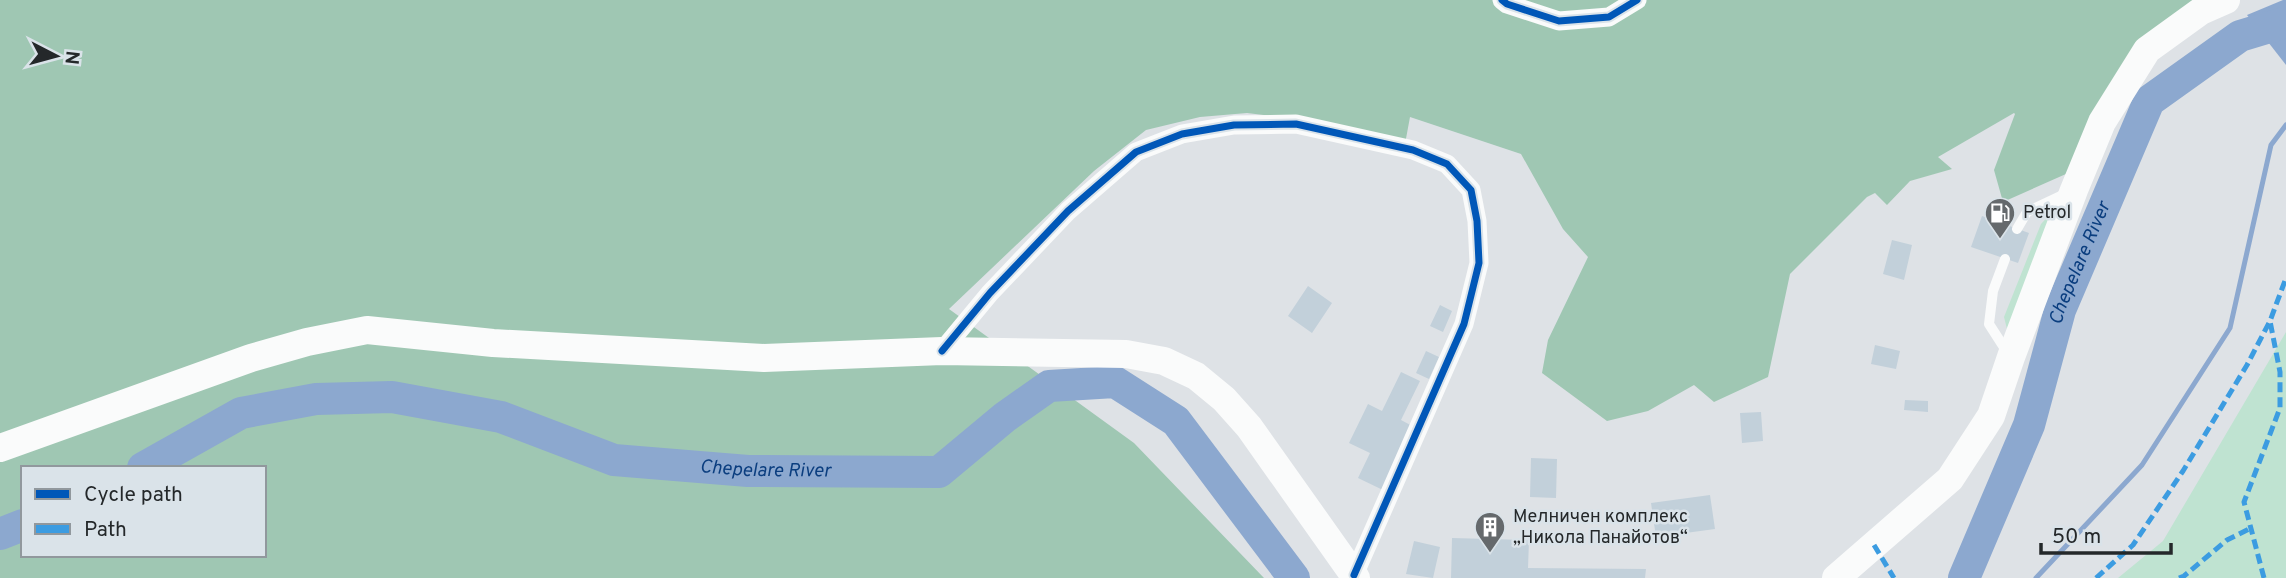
<svg xmlns="http://www.w3.org/2000/svg" width="2286" height="578" viewBox="0 0 2286 578" font-family="Overpass,sans-serif">
<style>
.green{fill:#bfe3d1}
.forest{fill:#9fc7b3;fill-rule:evenodd}
.water{fill:#8ca8cf}
.lines{fill:none;stroke-linecap:round;stroke-linejoin:round}
.stream{stroke:#8ca8cf;stroke-width:5}
.river{stroke:#8ca8cf;stroke-width:32}
.building{fill:#c2d0da}
.lane{stroke:#fafbfb;stroke-width:10}
.street{stroke:#fafbfb;stroke-width:19}
.secondary{stroke:#fafbfb;stroke-width:28}
.quiet{stroke:#3c9ce1;stroke-width:5;stroke-dasharray:10 5;stroke-linecap:butt}
.cycleway-casing{stroke:#dae3e9;stroke-width:11}
.cycleway{stroke:#0057b8;stroke-width:7}
.labels{text-anchor:middle;dominant-baseline:central;stroke-width:5;stroke-linejoin:round;paint-order:stroke}
.poi-label{font-size:18px;fill:#24282a;stroke:#dae3e9;text-anchor:start}
.water-label{font-size:19px;font-style:italic;fill:#0b3e7f;stroke:#dae3e9}
</style>
<rect width="100%" height="100%" fill="#dee2e6"/>
<path class="green" d="M 2051,213 L 2009,337 L 2004,317 L 2041,224 Z
M 2286,332 L 2286,578 L 2118,578 L 2163,541 Z"/>
<path class="forest" d="M 0,0 L 2210,0 L 2173,21 L 2075,170 L 2003,202 L 1994,170 L 2015,114 L 2014,113 L 1938,157 L 1952,169 L 1910,181 L 1887,205 L 1875,193 L 1867,197 L 1790,274 L 1768,377 L 1714,402 L 1694,385 L 1648,411 L 1607,421 L 1542,373 L 1548,340 L 1588,257 L 1563,229 L 1521,154 L 1410,117 L 1405,144 L 1297,119 L 1247,113 L 1200,117 L 1146,130 L 1094,171 L 949,309 L 1134,443 L 1264,578 L 0,578 ZM 23,468 L 264,468 L 264,555 L 23,555 Z"/>
<path class="water" d="M 2283,0 L 2286,0 L 2286,65 L 2247,15 Z"/>
<g class="lines">
<path class="stream" d="M 2036,578 L 2142,465 L 2230,328 L 2271,145 L 2286,125"/>
<g class="river">
<path id="s1" d="M 143,468 L 241,413 L 316,399 L 392,397 L 501,417 L 614,460 L 748,471 L 939,472 L 1005,417 L 1049,386 L 1115,382 L 1176,421 L 1294,578"/>
<path d="M 0,534 L 23,525"/>
<path id="s2" d="M 1964,578 L 2029,425 L 2060,310 L 2149,101 L 2240,36 L 2286,22"/>
</g>
</g>
<path class="building" d="M 1982,216 L 2029,233 L 2018,263 L 1971,247 Z
M 1892,240 L 1912,245 L 1904,280 L 1883,274 Z
M 1308,286 L 1332,303 L 1312,333 L 1288,316 Z
M 1440,305 L 1452,311 L 1443,332 L 1430,326 Z
M 1875,345 L 1900,351 L 1896,369 L 1871,364 Z
M 1426,351 L 1439,357 L 1429,379 L 1416,373 Z
M 1401,372 L 1420,381 L 1401,420 L 1416,428 L 1385,491 L 1358,478 L 1370,453 L 1349,443 L 1368,404 L 1382,411 Z
M 1905,400 L 1928,401 L 1928,412 L 1904,410 Z
M 1761,412 L 1763,441 L 1742,443 L 1740,413 Z
M 1531,458 L 1557,459 L 1556,498 L 1530,497 Z
M 1710,495 L 1715,529 L 1656,537 L 1651,503 Z
M 1452,538 L 1529,540 L 1528,568 L 1646,569 L 1645,578 L 1451,578 Z
M 1414,541 L 1440,547 L 1433,578 L 1406,574 Z"/>
<g class="lines">
<path class="lane" d="M 2017,229 L 2027,212 L 2067,193
M 2005,259 L 1993,291 L 1989,324 L 2007,352"/>
<path class="street" d="M 1502,0 L 1507,4 L 1559,21 L 1609,17 L 1637,0
M 942,351 L 990,293 L 1068,211 L 1136,152 L 1182,134 L 1234,125 L 1296,124 L 1413,150 L 1447,164 L 1471,190 L 1477,221 L 1479,263 L 1464,324 L 1354,575"/>
<path class="secondary" d="M 0,448 L 251,358 L 307,342 L 367,330 L 493,343 L 764,358 L 942,351 L 1126,354 L 1164,361 L 1196,376 L 1224,399 L 1249,427 L 1356,578
M 1836,578 L 1950,479 L 1991,416 L 2011,357 L 2074,190 L 2102,122 L 2147,50 L 2201,11 L 2226,0"/>
<path class="quiet" d="M 1874,545 L 1894,578
M 2096,578 L 2133,545 L 2183,471 L 2247,365 L 2270,321 L 2286,278
M 2179,578 L 2184,576 L 2227,540 L 2251,528
M 2264,578 L 2244,502 L 2280,408 L 2280,372 L 2270,321"/>
<g class="cycleway-casing">
<path id="cycleway" d="M 1502,0 L 1507,4 L 1559,21 L 1609,17 L 1637,0
M 942,351 L 990,293 L 1068,211 L 1136,152 L 1182,134 L 1234,125 L 1296,124 L 1413,150 L 1447,164 L 1471,190 L 1477,221 L 1479,263 L 1464,324 L 1354,575"/>
</g>
<use href="#cycleway" class="cycleway"/>
</g>
<defs>
<g id="fuel-pin" transform="scale(1.575)"><path d="M0 17L-7.5 6A9.5 9.5 0 1 1 7.5 6Z" fill="#65696c" stroke="#dae3e9"/><path d="M-5.5-6h7V0h2V4h1.3V-2.5L3-4.5l.8-.8L6-3V5H2.5V1h-1V6h-7ZM-4.2-4.7v3.2H.2V-4.7Z" fill="#fff"/></g>
<g id="building-pin" transform="scale(1.575)"><path d="M0 17L-7.5 6A9.5 9.5 0 1 1 7.5 6Z" fill="#65696c" stroke="#dae3e9"/><path d="M-4-6H4V6H1V3H-1V6H-4ZM-2.5-4.3h1.7v1.8h-1.7ZM.8-4.3h1.7v1.8H.8ZM-2.5-1h1.7V.8h-1.7ZM.8-1h1.7V.8H.8Z" fill="#fff"/></g>
</defs>
<g fill-rule="evenodd">
<use href="#fuel-pin" x="2000" y="213"/>
<use href="#building-pin" x="1490" y="527"/>
</g>
<g class="labels">
<g class="poi-label">
<text x="2023" y="213">Petrol</text>
<text x="1513" y="517">Мелничен комплекс<tspan x="1513" dy="21">„Никола Панайотов“</tspan></text>
</g>
<g class="water-label">
<text stroke="none"><textPath href="#s2" startOffset="336">Chepelare River</textPath></text>
<text stroke="none"><textPath href="#s1" startOffset="648">Chepelare River</textPath></text>
</g>
</g>
<rect x="21" y="466" width="245" height="91" fill="#dae3e9" stroke="#91989d" stroke-width="2"/>
<rect x="35" y="489" width="35" height="10" fill="#0057b8" stroke="#91989d" stroke-width="2"/>
<text x="84" y="501" font-size="21" fill="#24282a">Cycle path</text>
<rect x="35" y="524" width="35" height="10" fill="#3c9ce1" stroke="#91989d" stroke-width="2"/>
<text x="84" y="536" font-size="21" fill="#24282a">Path</text>
<g transform="translate(56 56) rotate(96)" stroke="#dae3e9" stroke-width="5" paint-order="stroke">
<path d="M0-5L12 26L0 18L-12 26Z" fill="#24282a"/>
<text y="-10" font-size="19" font-weight="bold" text-anchor="middle" fill="#24282a">N</text>
</g>
<path d="M2041 543v10h130v-10" fill="none" stroke="#24282a" stroke-width="3.5"/>
<text x="2052" y="543" font-size="21" fill="#24282a" stroke="#dae3e9" stroke-width="5" paint-order="stroke">50 m</text>
</svg>
